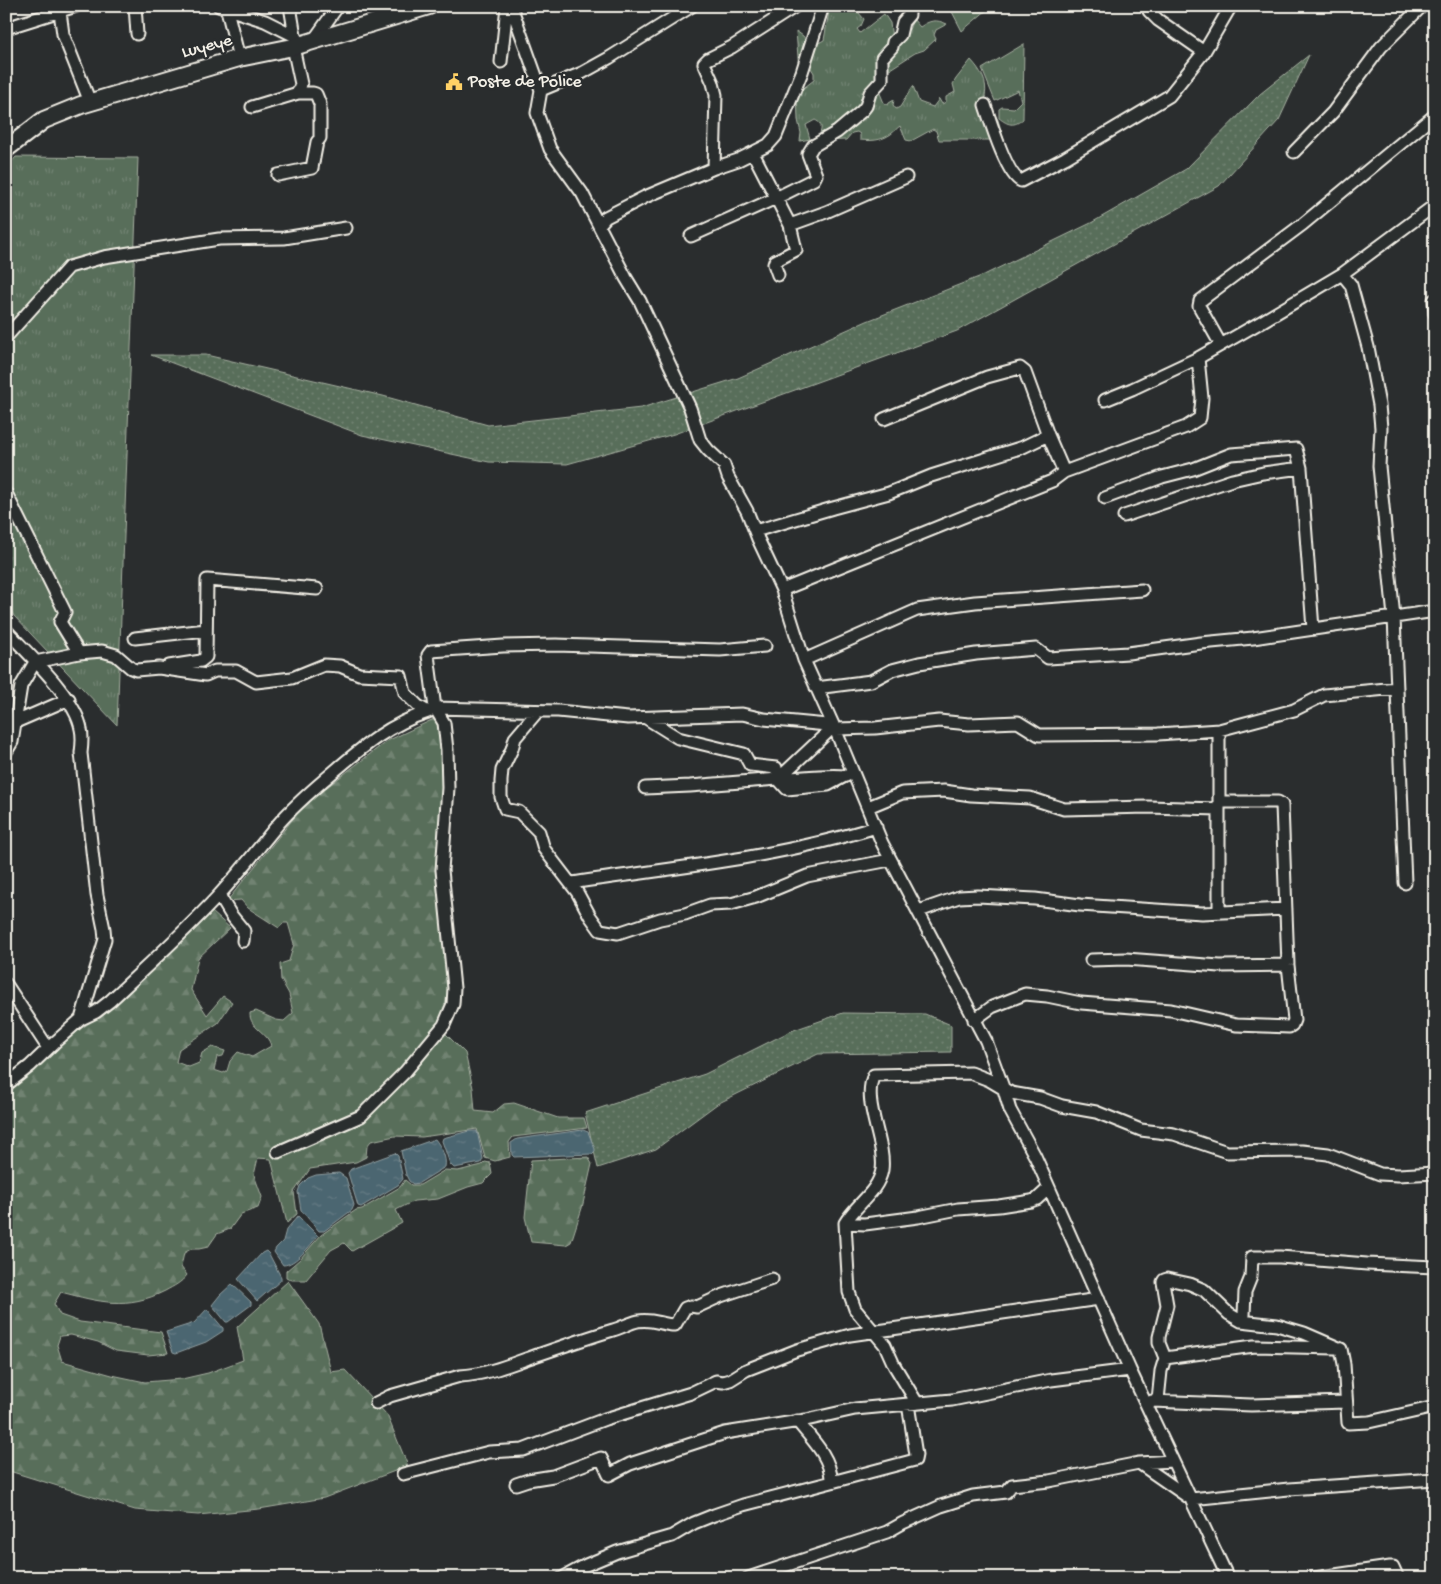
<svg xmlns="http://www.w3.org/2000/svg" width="1441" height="1584" viewBox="0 0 1441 1584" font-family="'Gochi Hand',sans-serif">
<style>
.grass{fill:url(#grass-tufts);stroke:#a6b0a1}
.forest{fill:url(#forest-firs);stroke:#a6b0a1}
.garden{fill:url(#garden-dots);stroke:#a6b0a1}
.water{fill:url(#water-ripples);stroke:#8f9ea1}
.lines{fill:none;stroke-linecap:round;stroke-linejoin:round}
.street-casing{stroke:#f4f1e8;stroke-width:15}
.secondary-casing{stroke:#f4f1e8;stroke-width:20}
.street{stroke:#2a2d2e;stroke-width:11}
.secondary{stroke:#2a2d2e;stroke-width:16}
.labels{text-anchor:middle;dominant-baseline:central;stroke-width:5;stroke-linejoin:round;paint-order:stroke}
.street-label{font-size:18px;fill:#f4f1e8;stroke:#2a2d2e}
.poi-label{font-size:18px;fill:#f4f1e8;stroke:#2a2d2e;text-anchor:start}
</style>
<defs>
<pattern id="grass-tufts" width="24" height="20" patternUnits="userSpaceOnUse" patternTransform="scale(1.25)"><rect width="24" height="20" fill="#596e5a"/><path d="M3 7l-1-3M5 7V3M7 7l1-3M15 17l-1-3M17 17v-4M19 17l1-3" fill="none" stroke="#718372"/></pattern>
<pattern id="forest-firs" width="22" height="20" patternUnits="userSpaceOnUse" patternTransform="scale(1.25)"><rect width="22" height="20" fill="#596e5a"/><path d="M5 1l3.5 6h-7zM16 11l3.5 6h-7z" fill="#718372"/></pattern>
<pattern id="garden-dots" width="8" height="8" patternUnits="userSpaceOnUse" patternTransform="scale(1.25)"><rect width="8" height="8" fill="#596e5a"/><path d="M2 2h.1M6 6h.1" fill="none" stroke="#718372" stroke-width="1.8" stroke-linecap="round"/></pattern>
<pattern id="water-ripples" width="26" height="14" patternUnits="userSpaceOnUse" patternTransform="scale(1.25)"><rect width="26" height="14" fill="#4c6671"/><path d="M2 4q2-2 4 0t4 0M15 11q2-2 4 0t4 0" fill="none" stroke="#667c85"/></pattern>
</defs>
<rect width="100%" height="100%" fill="#2a2d2e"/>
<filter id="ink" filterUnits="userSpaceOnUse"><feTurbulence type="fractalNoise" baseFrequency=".02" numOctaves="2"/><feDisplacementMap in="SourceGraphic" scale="10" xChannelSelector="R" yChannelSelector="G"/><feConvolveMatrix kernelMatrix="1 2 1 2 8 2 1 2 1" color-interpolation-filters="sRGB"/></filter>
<g filter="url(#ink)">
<path class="grass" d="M 830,6 L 853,6 L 864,19 L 861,26 L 857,29 L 860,33 L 884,14 L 890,23 L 892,39 L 904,28 L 909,30 L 913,19 L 920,27 C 930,20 936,19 947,24 L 936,30 L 934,35 L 936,39 L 924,50 L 915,53 L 887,71 L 877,86 L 884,103 L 888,105 L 889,103 L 894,100 L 893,105 L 896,109 L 900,107 L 913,86 L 919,102 L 933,107 L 939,99 L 942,104 L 946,102 L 946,97 L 955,92 L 953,84 L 956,79 L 971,60 C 981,71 988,82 985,96 L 998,120 L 1004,140 L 939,140 L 936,131 L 933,129 L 911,141 L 906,140 L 900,126 C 897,128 895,131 891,134 C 881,141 871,141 860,140 L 860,134 L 857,132 L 852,133 L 846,140 L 818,141 C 819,133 826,125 815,120 L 806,125 L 810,139 L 800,141 L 801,133 L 798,120 L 797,93 L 814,80 L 814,73 L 808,63 L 799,70 L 796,31 L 803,36 L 811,47 L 824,40 Z
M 949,6 L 987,6 L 988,9 L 962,31 Z
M 1024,44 L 1023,119 C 1014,127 1008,125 999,118 L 999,109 L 1002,107 L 1014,108 L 1021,101 L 1018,90 L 995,101 L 982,69 Z
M 16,157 L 138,158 L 117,725 L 14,616 L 6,603 L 6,168 Z"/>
<path class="forest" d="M 434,719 L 445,726 L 444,831 L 451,989 L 444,1032 L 465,1053 L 473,1088 L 475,1111 L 493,1113 L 504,1104 L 514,1103 L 558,1118 L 584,1118 L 587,1128 L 513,1137 L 509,1142 L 510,1157 L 495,1161 L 485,1158 L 477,1129 L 422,1137 L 395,1136 L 371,1141 L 367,1146 L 366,1157 L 356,1162 L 310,1169 L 294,1192 L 297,1214 L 287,1223 L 271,1159 L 258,1158 L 254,1175 L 262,1197 L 258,1208 L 241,1214 L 230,1229 L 217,1234 L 208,1247 L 199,1249 L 191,1249 L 184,1253 L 181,1267 L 187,1275 C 181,1283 174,1286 165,1291 C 127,1310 99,1302 61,1292 L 54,1304 L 60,1315 L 80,1322 L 161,1332 L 168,1353 L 148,1355 L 116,1351 L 98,1342 L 71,1335 L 60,1336 L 57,1345 L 62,1361 L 112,1375 L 145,1382 L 182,1379 L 208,1373 L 243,1360 L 237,1327 L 288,1281 L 319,1324 L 331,1372 L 345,1370 L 387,1415 L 408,1466 L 324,1498 L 259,1509 L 198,1515 L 135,1510 L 6,1470 L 6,1090 L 56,1045 L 115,1006 L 212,912 L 230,928 L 198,958 L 191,990 L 207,1015 L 223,996 L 232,1002 L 218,1023 L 179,1049 L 176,1062 L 189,1067 L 199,1063 L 202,1053 L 212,1047 L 225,1051 L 223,1056 L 217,1057 L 214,1070 L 223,1073 L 227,1071 L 230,1061 L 238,1052 L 252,1057 L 271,1046 C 268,1032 249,1028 250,1013 L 256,1011 L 276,1020 L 284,1021 L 293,1013 L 289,994 L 281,980 L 280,964 L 289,961 L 294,944 L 288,923 L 283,923 L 279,928 L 248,908 L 241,900 L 227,901 L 305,804 L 387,741 Z
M 588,1157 L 592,1164 L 582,1208 L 571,1242 L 566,1245 L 531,1242 L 525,1217 L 531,1160 Z
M 485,1162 L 490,1163 L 492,1174 L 483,1183 L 468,1187 L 438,1199 L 414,1201 L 396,1210 L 402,1223 L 352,1251 L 344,1243 L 331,1250 L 306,1280 L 292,1280 L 286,1277 L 286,1271 L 300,1259 L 321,1235 L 356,1210 L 362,1209 L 400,1187 L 405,1180 L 411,1185 L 420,1185 L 445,1170 L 458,1171 L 482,1165 Z"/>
<path class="garden" d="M 1309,55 L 1279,120 L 1219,186 L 957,331 L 674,434 L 567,464 L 489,462 L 362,435 L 151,355 L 206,355 L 383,396 L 488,425 L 641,408 L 738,378 L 867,321 L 984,275 L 1091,223 L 1186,169 L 1260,94 Z
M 843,1013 L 925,1014 L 951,1025 L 951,1052 L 818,1054 L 717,1104 L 656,1149 L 598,1168 L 585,1113 L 705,1074 L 791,1031 Z"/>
<path class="water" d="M 583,1130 L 588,1132 L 595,1149 L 595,1151 L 592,1154 L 514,1157 L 512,1155 L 511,1143 L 517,1139 Z
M 469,1131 L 477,1131 L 483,1159 L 481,1163 L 454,1168 L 450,1164 L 442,1141 L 443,1138 Z
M 435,1139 C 441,1147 447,1157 445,1167 L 419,1183 L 413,1184 L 409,1181 L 406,1175 L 401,1151 Z
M 395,1153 L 398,1156 L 403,1179 L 398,1185 L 361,1207 L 358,1206 L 348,1173 L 351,1169 Z
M 339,1173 L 346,1178 L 354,1205 L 352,1210 L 324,1231 L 319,1231 L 301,1210 L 298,1192 L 300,1186 L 308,1178 L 316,1175 Z
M 298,1216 L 318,1236 C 310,1245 296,1265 283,1265 L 274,1252 L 276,1248 L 283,1241 L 286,1230 Z
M 266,1251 L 269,1254 L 281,1277 L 281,1280 L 257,1301 L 238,1279 L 262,1253 Z
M 232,1284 L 251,1302 L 251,1305 L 228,1322 L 226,1322 L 212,1305 L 220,1295 Z
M 207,1309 L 223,1328 L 223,1331 L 206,1342 L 176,1353 L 173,1352 L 166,1332 L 194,1323 Z"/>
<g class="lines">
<g class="street-casing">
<path id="street" d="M 57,6 L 60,12 L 63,34 L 90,102
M 135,6 L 137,34
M 219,6 L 265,21 L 295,36
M 226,6 L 239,58
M 290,6 L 295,36 L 298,41
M 511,6 L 541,90 L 537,113 L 550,149 L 582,193 L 626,278 L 640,301 L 690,408 L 700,440 L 708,450 L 724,465 L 728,477 L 747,511 L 758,539 L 782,590 L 804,660 L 835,729 L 882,843 L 986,1041 L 1004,1090 L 1010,1110 L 1035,1156 L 1130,1370 L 1228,1578
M 1150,6 L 1149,11 L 1158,20 L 1204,52
M 6,28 L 76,6
M 313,41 L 338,6
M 501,62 L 507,6
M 541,90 L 582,73 L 609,58 L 692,6
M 985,105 C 990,120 1007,176 1021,181 L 1065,158 L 1169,96 L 1204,52 L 1231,6
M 252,107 L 298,93 L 301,84 L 293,47
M 1294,152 L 1333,112 L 1381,47 L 1422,6
M 753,153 L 790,225 L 796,250 L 775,261 L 774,264 L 778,275
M 714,168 L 738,160 L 768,145 L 776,136 L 802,72 L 823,6
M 278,175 L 312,168 L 317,142 L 320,138 L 320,104 L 316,94 L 313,93 L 298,93
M 599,225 L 606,217 L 645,197 L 714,168 L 716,95 L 713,83 L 704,63 L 708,59 L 732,47 L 796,6
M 790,225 L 826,212 L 906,177
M 691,236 L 776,198 L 814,179 L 816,175 L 808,154 L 813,146 L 837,132 L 862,111 L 866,106 L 870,93 L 882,80 L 882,58 L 892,47 L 893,42 L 900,35 L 903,22 L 909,15 L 909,6
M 1342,274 L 1351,285 L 1368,347 L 1379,405 L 1381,428 L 1379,466 L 1394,617 L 1405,883
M 1434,300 L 1435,314
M 6,337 L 69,267 L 104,257 L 219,239 L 284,238 L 346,228
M 1221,345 L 1199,306 L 1200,301 L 1303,224 L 1435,115
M 1105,400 L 1132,389 L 1198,358
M 884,419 L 987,377 L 1020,368 L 1025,372 L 1048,435
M 6,493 L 65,612 L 60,622 L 79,653
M 1105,498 L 1162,477 L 1193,469 L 1231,454 L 1296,449 L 1301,468 L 1313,629
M 1124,516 L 1232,480 L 1263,473 L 1301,468
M 755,531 L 833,508 L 889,493 L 931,476 L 1023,447 L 1048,435 L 1064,472
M 782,590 L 1052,481 L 1064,472 L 1186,427 L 1200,418 L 1202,398 L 1198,358 L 1261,322 L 1342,274 L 1435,205
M 6,630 C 28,654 76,698 81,729 C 83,737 82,745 81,753 L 97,895 L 104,929 L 105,939 L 81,1019
M 135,638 L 206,630
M 765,646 L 720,650 L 556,645 L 503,646 L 431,651 L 428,655 L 435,708 L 558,711 L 628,718 L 742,714 L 764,719 L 827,725 L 835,729 L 875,728 L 939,721 L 969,724 L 1018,722 L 1039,735 L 1158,734 L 1219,730 L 1294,710 L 1324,695 L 1397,688
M 804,660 L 917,610 L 975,602 L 1142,590
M 169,666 L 201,661 L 206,657 L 207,580 L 317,589
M 816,688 L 871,681 L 892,670 L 919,663 L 976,654 L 1036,649 L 1048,658 L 1128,653 L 1201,643 L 1253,638 L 1435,611
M 538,711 L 515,738 L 512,749 L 502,770 L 501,781 L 501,797 L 505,809 L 519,812 L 539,832 L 544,849 L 577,892 L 590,916 L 600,930 L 618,933 L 660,919 L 685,914 L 710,905 L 731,904 L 756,897 L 807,876 L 890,860
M 646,718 L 678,738 L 744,754 L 750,765 L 776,768 L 778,779 C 801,778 823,774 846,776
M 11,724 L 69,699
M 1219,730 L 1219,912
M 6,752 L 12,742 L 21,686 L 35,662 L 79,653 L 102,651 L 116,655 L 131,668 L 136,670 L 159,668 L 206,675 L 215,671 L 236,671 L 256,682 L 292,678 L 324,665 L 340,666 L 359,674 L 401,676 L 405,693 L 418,706 L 428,712 L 435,708 L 444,723 L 447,750 L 448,788 L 442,870 L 454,988 L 453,1004 L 444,1025 L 405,1072 L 361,1116 L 278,1152
M 778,779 L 828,732 L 827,725
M 645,788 L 690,786 L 778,779 L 787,789 L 828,785 L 845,776
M 868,807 L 902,793 L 944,791 L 971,795 L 1030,798 L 1064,809 L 1148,807 L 1219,809
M 571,883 C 673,868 777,858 876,827
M 219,895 L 231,915 L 244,931 L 243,941
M 919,911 L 959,897 L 978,896 L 1035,899 L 1080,905 L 1202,913 L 1286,909
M 1091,960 L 1126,959 L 1220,966 L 1288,965
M 6,984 L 48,1048
M 974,1020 L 992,1007 L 1025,994 L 1047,996 L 1081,1003 L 1171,1010 L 1236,1025 L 1289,1027 L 1292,1025 L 1294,1020 L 1288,965 L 1282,805 L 1278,802 L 1219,802
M 6,1085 L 30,1066 L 54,1043 L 81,1019 L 96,1012 L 110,1001 C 147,966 185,932 219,895 C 239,873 257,850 275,828 C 289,810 307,795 324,780 C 357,752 386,725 428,712
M 845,1223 L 865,1224 L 918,1217 L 958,1209 L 999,1206 L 1031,1201 L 1037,1199 L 1049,1188
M 1241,1321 L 1244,1315 L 1245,1292 L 1251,1277 L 1252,1257 L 1280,1257 L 1367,1264 L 1435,1267
M 1165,1358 L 1254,1346 L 1335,1348
M 1158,1400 L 1161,1371 L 1165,1358 L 1159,1343 L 1159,1337 L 1167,1305 L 1163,1282 L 1164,1280 L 1167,1279 L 1190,1284 L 1204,1290 L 1229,1314 L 1241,1321 L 1277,1325 L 1304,1333 L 1341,1349 L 1344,1364 L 1348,1423 L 1369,1422 L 1435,1407
M 1152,1401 L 1251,1405 L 1346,1402
M 376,1403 L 390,1396 L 460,1376 C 482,1375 504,1367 526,1359 C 555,1349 583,1339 613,1330 C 621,1328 629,1323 638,1321 C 652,1318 662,1325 675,1325 L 685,1308 L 691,1306 L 697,1307 L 721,1296 L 772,1279
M 917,1403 L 894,1365 L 885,1345 L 855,1309 L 849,1292 L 845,1223 C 856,1204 878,1192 882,1170 C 886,1142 861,1101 874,1075 L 971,1073 L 989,1080 L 1011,1093 L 1040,1098 L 1062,1106 L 1096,1112 L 1141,1130 L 1174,1134 L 1227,1152 L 1302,1151 L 1328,1154 L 1380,1174 L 1398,1175 L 1435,1173
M 1139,1463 L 1191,1499 L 1289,1489 L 1435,1479
M 403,1474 L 489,1452 L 523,1450 L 605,1419 L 691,1393 L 716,1381 L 723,1382 L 730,1380 L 746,1370 L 797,1350 L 850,1335 L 1099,1299
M 828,1483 L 915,1460 L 916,1455 L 908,1404
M 516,1484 L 528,1480 L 553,1476 L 601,1458 L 609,1475 L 630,1464 L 725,1433 L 806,1420 L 855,1409 L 952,1400 L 1051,1380 L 1130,1370
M 562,1578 L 586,1565 L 617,1552 L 672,1536 L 694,1523 L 714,1515 L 743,1505 L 828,1483 L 831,1481 C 832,1458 810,1437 797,1421
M 748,1578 L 887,1532 L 903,1523 L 941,1506 L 973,1496 L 1006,1492 L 1012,1485 L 1049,1481 L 1139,1463 L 1172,1461
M 1314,1578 L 1390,1567 L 1393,1567 L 1398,1578"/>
</g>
<g class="secondary-casing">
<path id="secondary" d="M 6,149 L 44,120 L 81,105 L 239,58 L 293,47 L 429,6"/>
</g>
<use href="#street" class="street"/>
<use href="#secondary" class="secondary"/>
</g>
</g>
<defs>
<g id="civic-bare" transform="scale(1.35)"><path d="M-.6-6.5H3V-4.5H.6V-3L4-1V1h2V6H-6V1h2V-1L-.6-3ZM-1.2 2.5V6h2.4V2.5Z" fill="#ffd166" stroke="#2a2d2e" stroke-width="2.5" paint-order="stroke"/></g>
</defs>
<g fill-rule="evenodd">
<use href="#civic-bare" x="454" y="82"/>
</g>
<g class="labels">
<g class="street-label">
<text transform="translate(207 47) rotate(-15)">Luyeye</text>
</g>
<g class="poi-label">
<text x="468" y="82">Poste de Police</text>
</g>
</g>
<rect width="1441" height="1584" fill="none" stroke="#2a2d2e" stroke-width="25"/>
<rect x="12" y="12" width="1416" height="1559" fill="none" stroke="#f4f1e8" stroke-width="2" filter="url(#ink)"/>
</svg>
